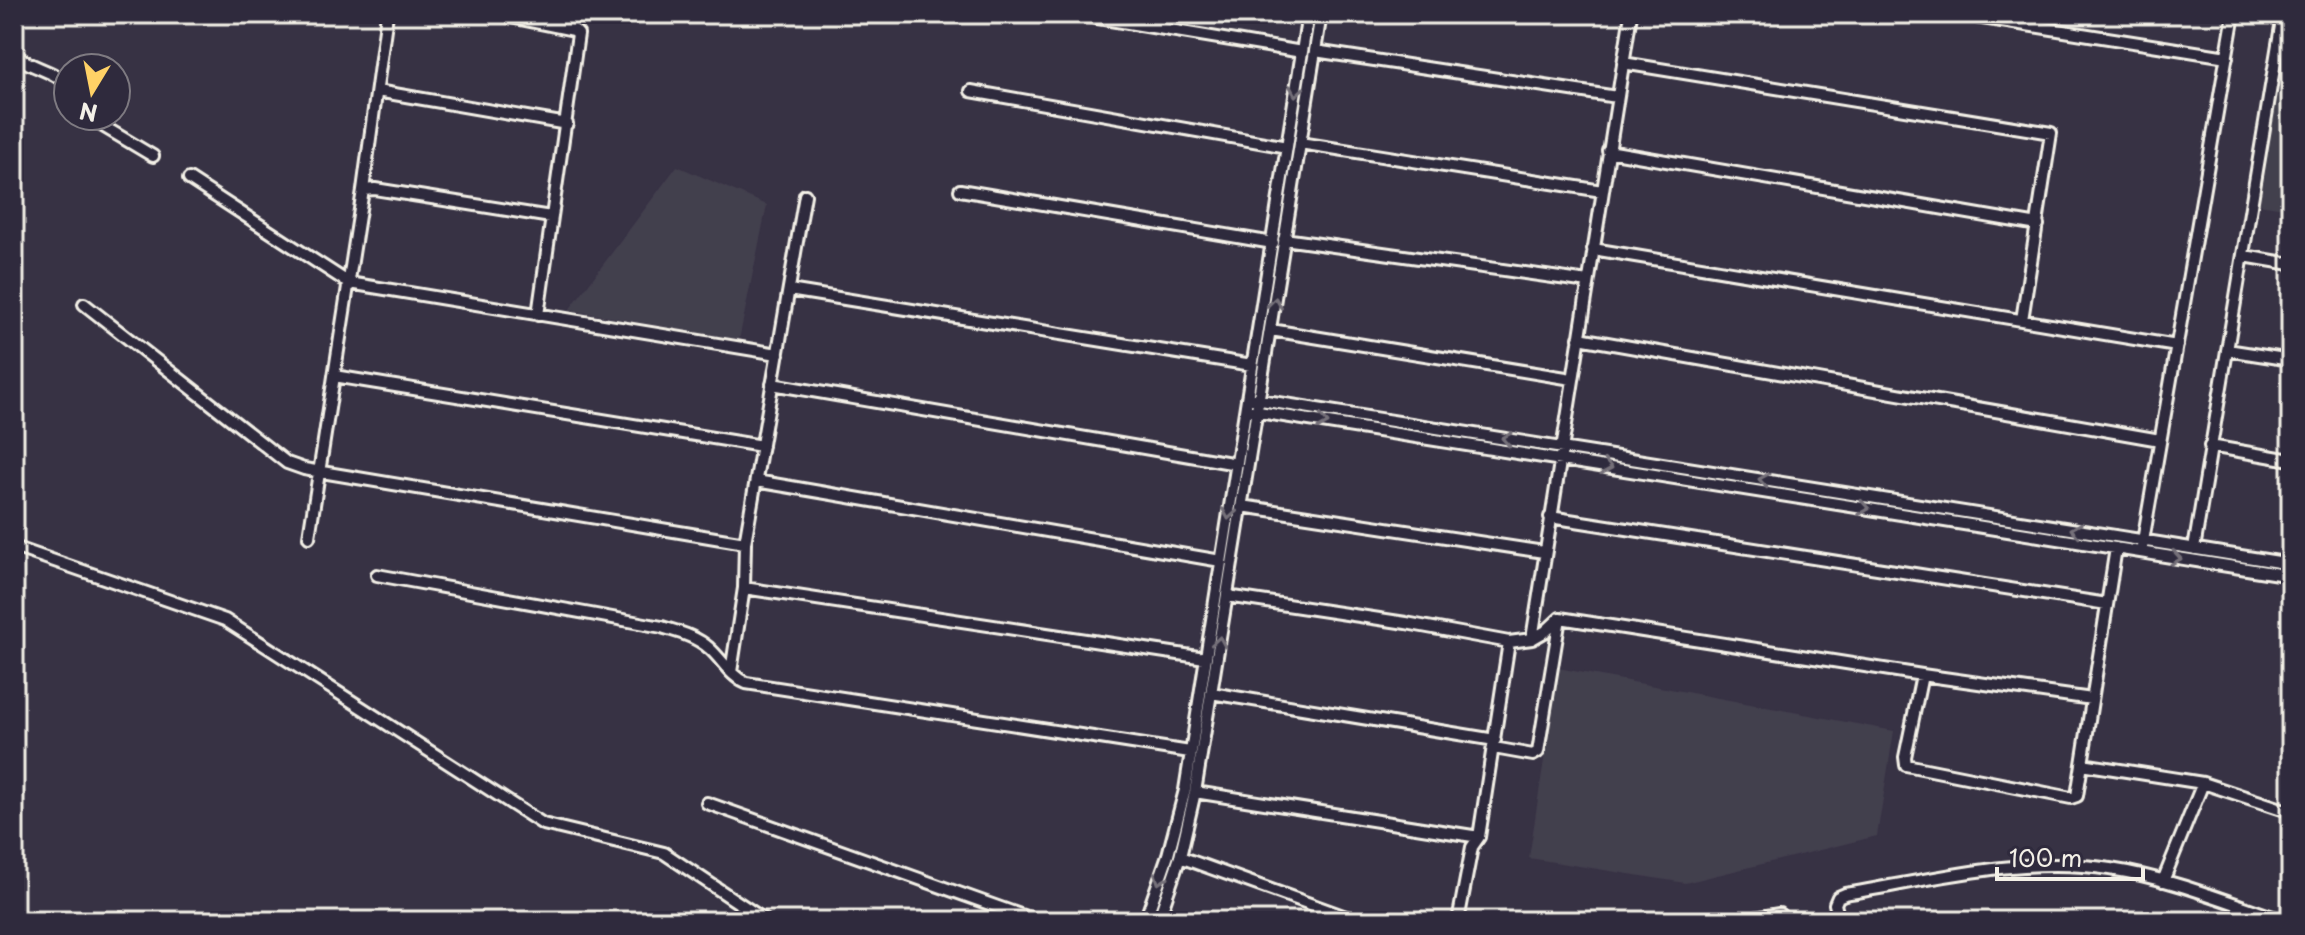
<svg xmlns="http://www.w3.org/2000/svg" width="2305" height="935" viewBox="0 0 2305 935" font-family="'Playpen Sans',sans-serif">
<style>
.built{fill:#433f4e}
.lines{fill:none;stroke-linecap:round;stroke-linejoin:round}
.minor-casing{stroke:#f4f1e8;stroke-width:16}
.minor{stroke:#2f2a3d;stroke-width:10}
.oneway{stroke:#747079}
</style>
<rect width="100%" height="100%" fill="#373244"/>
<filter id="ink" filterUnits="userSpaceOnUse"><feTurbulence type="fractalNoise" baseFrequency=".0125" numOctaves="2"/><feDisplacementMap in="SourceGraphic" scale="16" xChannelSelector="R" yChannelSelector="G"/><feConvolveMatrix kernelMatrix="1 2 1 2 8 2 1 2 1" color-interpolation-filters="sRGB"/></filter>
<g filter="url(#ink)">
<path class="built" d="M 2289,14 L 2291,14 L 2291,209 L 2258,204 Z
M 677,166 L 767,205 L 739,340 L 569,310 Z
M 1558,668 L 1894,731 L 1877,836 L 1685,883 L 1529,858 Z"/>
<g class="lines">
<g class="minor-casing">
<path id="minor" d="M 496,14 L 574,30 L 578,34 L 538,315
M 1074,14 L 1302,52
M 1957,14 L 2227,57
M 1315,51 L 1617,97
M 14,53 C 29,69 54,69 68,86
M 1623,63 L 2051,133 L 2022,320
M 377,91 L 567,124
M 971,91 L 1287,147
M 93,116 L 101,125 L 153,156
M 1300,143 L 1602,191
M 1608,151 L 2038,225
M 189,179 L 349,283 L 778,354
M 363,190 L 375,189 L 551,217
M 960,190 L 1273,243
M 1284,239 L 1588,282
M 1593,249 L 2177,346
M 2244,256 L 2291,264
M 789,290 L 1252,365
M 84,304 L 287,463 L 304,469 L 745,543
M 1271,330 L 1572,379
M 1579,338 L 2160,440
M 2227,350 L 2291,360
M 334,376 L 762,446
M 772,384 L 1237,464
M 1248,398 L 2291,564
M 1246,410 L 2291,576
M 2210,446 L 2291,460
M 756,481 L 1221,561
M 1242,506 L 1544,552
M 1550,517 L 2107,604
M 309,537 L 363,190 L 387,14
M 14,547 L 225,620 L 543,824 L 664,853 L 766,921
M 2142,547 L 2234,14
M 2194,549 L 2283,14
M 377,575 L 662,627 C 678,632 696,636 709,648 C 722,659 730,676 746,683 L 1190,752
M 744,588 L 1205,658
M 1227,596 L 1406,623 L 1509,642
M 1532,639 L 1546,631 L 1560,618 L 1922,675 L 2092,699
M 731,672 L 744,588 L 745,543 L 805,195
M 1922,675 L 1905,757 L 1906,765 L 2071,798 L 2077,796 L 2116,548
M 1211,693 L 1495,740
M 1494,748 L 1533,755 L 1538,752 L 1560,618
M 2082,764 L 2203,783 L 2291,812
M 1195,792 L 1479,837
M 707,803 L 1037,921
M 1180,857 L 1357,921
M 2163,881 L 2203,783
M 1145,921 L 1168,855 L 1185,790 L 1308,14
M 1158,921 L 1180,857 L 1195,792 L 1321,14
M 1458,921 L 1472,847 L 1479,837 L 1509,642 L 1532,639 L 1631,14
M 1737,921 L 1779,914 L 1786,921
M 1839,921 L 1835,904 L 1838,897 L 1845,894 C 1931,880 2023,855 2110,869 C 2170,878 2228,902 2285,921"/>
</g>
<use href="#minor" class="minor"/>
</g>
<defs><path id="oneway-chevron" d="M-2-3.5L2.5 0L-2 3.5" fill="none" stroke-width="1.6" stroke-linecap="round" stroke-linejoin="round" transform="scale(2)"/></defs>
<g class="oneway">
<use href="#oneway-chevron" transform="translate(1296 91) rotate(99)"/>
<use href="#oneway-chevron" transform="translate(1275 303) rotate(-82)"/>
<use href="#oneway-chevron" transform="translate(1323 422) rotate(9)"/>
<use href="#oneway-chevron" transform="translate(1507 439) rotate(-171)"/>
<use href="#oneway-chevron" transform="translate(1607 467) rotate(9)"/>
<use href="#oneway-chevron" transform="translate(1764 480) rotate(-171)"/>
<use href="#oneway-chevron" transform="translate(1864 508) rotate(9)"/>
<use href="#oneway-chevron" transform="translate(1229 514) rotate(99)"/>
<use href="#oneway-chevron" transform="translate(2076 530) rotate(-171)"/>
<use href="#oneway-chevron" transform="translate(2176 558) rotate(9)"/>
<use href="#oneway-chevron" transform="translate(1219 642) rotate(-81)"/>
<use href="#oneway-chevron" transform="translate(1160 879) rotate(109)"/>
</g>
</g>
<rect width="2305" height="935" fill="none" stroke="#2f2a3d" stroke-width="48"/>
<rect x="24" y="24" width="2257" height="887" fill="none" stroke="#f4f1e8" stroke-width="3" filter="url(#ink)"/>
<g transform="translate(92 92) rotate(190)"><circle r="38" fill="#2f2a3d" stroke="#7e7a81" stroke-width="2"/>
<path d="M0-6L14 30L0 20L-14 30Z" fill="#ffd166"/>
<text y="-12" font-size="22" font-weight="bold" text-anchor="middle" fill="#f4f1e8">N</text>
</g>
<path d="M1997 867v12h146v-12" fill="none" stroke="#f4f1e8" stroke-width="4"/>
<text x="2009" y="867" font-size="24" fill="#f4f1e8" stroke="#2f2a3d" stroke-width="6" paint-order="stroke">100 m</text>
</svg>
